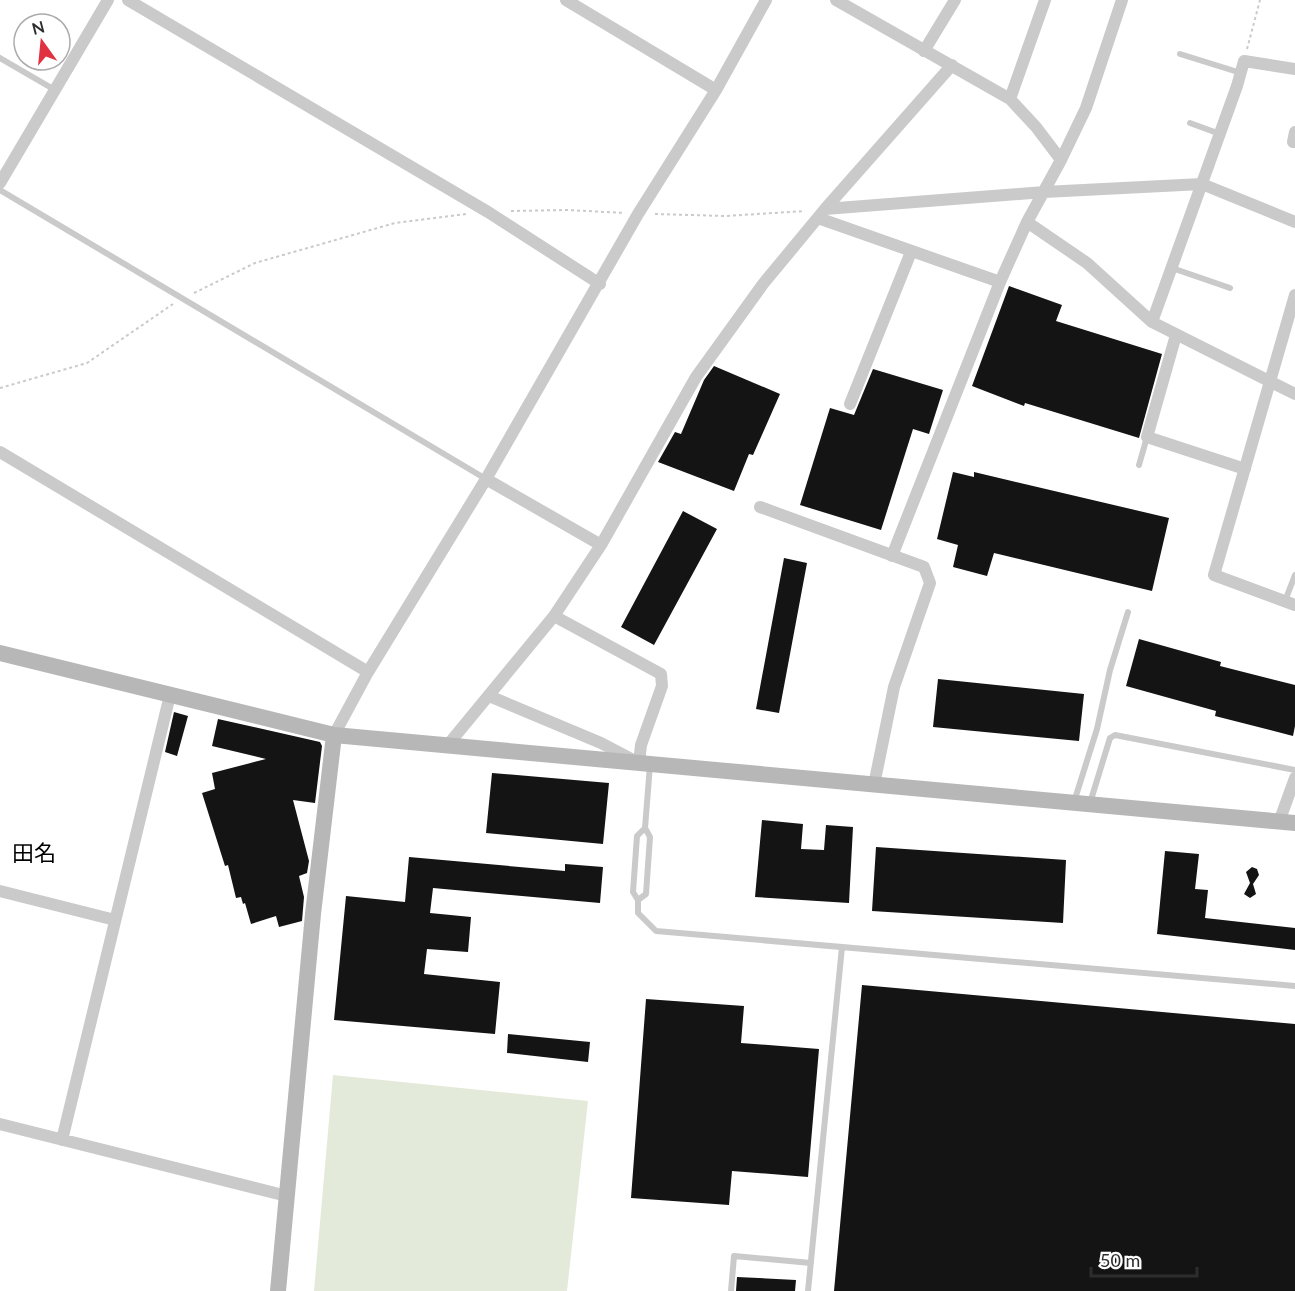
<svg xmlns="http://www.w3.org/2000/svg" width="1295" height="1291" viewBox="0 0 1295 1291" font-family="Lato,'Noto Sans JP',sans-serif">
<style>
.green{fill:#e3eada}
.building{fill:#141414}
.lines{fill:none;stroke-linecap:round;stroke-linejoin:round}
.path{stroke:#cacaca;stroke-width:2;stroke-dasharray:3 3;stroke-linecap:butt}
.lane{stroke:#cacaca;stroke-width:6}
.street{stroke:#cacaca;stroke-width:12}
.secondary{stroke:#b7b7b7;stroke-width:16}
.labels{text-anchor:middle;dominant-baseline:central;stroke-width:6;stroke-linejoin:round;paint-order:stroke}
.neighbourhood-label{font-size:22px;fill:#000;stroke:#fff}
</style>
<rect width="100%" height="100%" fill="#fff"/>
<path class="green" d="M 333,1075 L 588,1101 L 567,1291 L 314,1291 Z"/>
<path class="building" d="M 1009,286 L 1062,305 L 1056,321 L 1162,354 L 1139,438 L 1025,403 L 1024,406 L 972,386 Z
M 714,366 L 780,394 L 753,455 L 749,454 L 734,491 L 658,462 L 675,432 L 681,434 L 704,380 Z
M 873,369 L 943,390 L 929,434 L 913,429 L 881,530 L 800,505 L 830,408 L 854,415 Z
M 953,472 L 974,477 L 974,472 L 1169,518 L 1152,591 L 994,553 L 987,576 L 953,567 L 958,545 L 937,539 Z
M 683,511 L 717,529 L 654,645 L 621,627 Z
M 784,558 L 807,563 L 779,713 L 756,709 Z
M 1139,639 L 1221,662 L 1220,666 L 1295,685 L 1295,726 L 1293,736 L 1215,716 L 1216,711 L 1126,686 Z
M 938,679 L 1084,694 L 1079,741 L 933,727 Z
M 174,712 L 188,716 L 177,756 L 165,752 Z
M 218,719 L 320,742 L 322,746 L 315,803 L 293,800 L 309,861 L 307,873 L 299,876 L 304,897 L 302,921 L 279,927 L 276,916 L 251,924 L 245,903 L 243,904 L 241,897 L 236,898 L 228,865 L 225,866 L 202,793 L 215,789 L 212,773 L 266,759 L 212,746 Z
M 492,773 L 609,783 L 603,844 L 486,833 Z
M 762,820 L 803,824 L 801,849 L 824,850 L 826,825 L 853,827 L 849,903 L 755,897 Z
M 876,847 L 1066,860 L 1063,923 L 872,911 Z
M 1165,851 L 1199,854 L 1195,889 L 1208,890 L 1205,918 L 1295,928 L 1295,950 L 1157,934 Z
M 409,857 L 565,871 L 565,864 L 603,867 L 600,903 L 433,888 L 430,913 L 471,917 L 468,952 L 427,949 L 424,974 L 500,982 L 495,1034 L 334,1020 L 346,896 L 405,902 Z
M 1252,867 L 1257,869 L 1259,875 L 1253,884 L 1256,894 L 1250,898 L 1244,894 L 1250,883 L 1246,872 Z
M 862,985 L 1295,1024 L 1295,1291 L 834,1291 Z
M 646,999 L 744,1006 L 741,1043 L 819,1049 L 808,1177 L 732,1171 L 729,1205 L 631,1198 Z
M 508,1034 L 590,1042 L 588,1062 L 507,1053 Z
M 737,1277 L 796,1280 L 795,1291 L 736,1291 Z"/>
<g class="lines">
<path class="path" d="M 1247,49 L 1260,0
M 511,211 L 568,210 L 625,213
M 655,214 L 725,216 L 805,211
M 194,293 L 255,263 L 395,223 L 466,214
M 0,388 L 87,363 L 173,304"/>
<path class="lane" d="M 1180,54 L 1241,73
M 0,58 L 55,90
M 1190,123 L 1220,134
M 0,190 L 486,479
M 1172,268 L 1230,288
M 1139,465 L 1147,437
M 1285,601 L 1295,575
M 1074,802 L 1097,729 L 1110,670 L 1128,612
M 1090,803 L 1110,738 L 1115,735 L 1295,770
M 645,828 L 637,836 L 633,892 L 638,900 L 638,913 L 656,931 L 1295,986
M 638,900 L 646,894 L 650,837 L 645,828 L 650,765
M 731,1291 L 734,1256 L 811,1263
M 808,1291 L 842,947"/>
<path class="street" d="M 128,0 L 488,212 L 600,284
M 566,0 L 716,90
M 836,0 L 1010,99 L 1036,127 L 1061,160
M 924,51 L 955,0
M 1010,99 L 1045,0
M 1295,132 L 1293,142 L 1295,142
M 0,183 L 108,0
M 825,209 L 1044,192 L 1202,184 L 1295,222
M 818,218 L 1000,282
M 1027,222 L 1087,263 L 1152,322 L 1295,394
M 1295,295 L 1214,575 L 1295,605
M 1152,322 L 1237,86 L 1244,61 L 1295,69
M 1176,335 L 1147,437 L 1245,469
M 850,404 L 911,252
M 0,452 L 368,672
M 760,507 L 924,567 L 930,583 L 894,687 L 874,785
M 601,545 L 696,377 L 763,284 L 825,209 L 952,65
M 892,556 L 1000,282 L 1027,222 L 1061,160 L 1086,108 L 1122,0
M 489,696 L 601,743 L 639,763 L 641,745 L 662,686 L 661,674 L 554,616
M 334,735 L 368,672 L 486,479 L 638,214 L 716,90 L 766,0
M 447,746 L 554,616 L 601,545 L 486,479
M 1279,822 L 1295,778
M 0,891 L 115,920
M 0,1124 L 287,1196
M 62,1140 L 170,695"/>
<path class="secondary" d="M 0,653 L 334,735 L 1295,823
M 278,1291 L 313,914 L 334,735"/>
</g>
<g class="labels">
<g class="neighbourhood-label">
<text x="34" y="852">田名</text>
</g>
</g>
<g transform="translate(42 42) rotate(345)"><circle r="28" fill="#ffffff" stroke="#ababab" stroke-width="1.5"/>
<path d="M0-4.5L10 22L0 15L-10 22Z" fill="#e03240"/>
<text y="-9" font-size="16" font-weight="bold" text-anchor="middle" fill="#2d2d2d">N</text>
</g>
<path d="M1091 1267v9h106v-9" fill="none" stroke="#2d2d2d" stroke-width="3"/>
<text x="1100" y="1267" font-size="18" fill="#2d2d2d" stroke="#ffffff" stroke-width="4.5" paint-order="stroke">50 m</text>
</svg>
